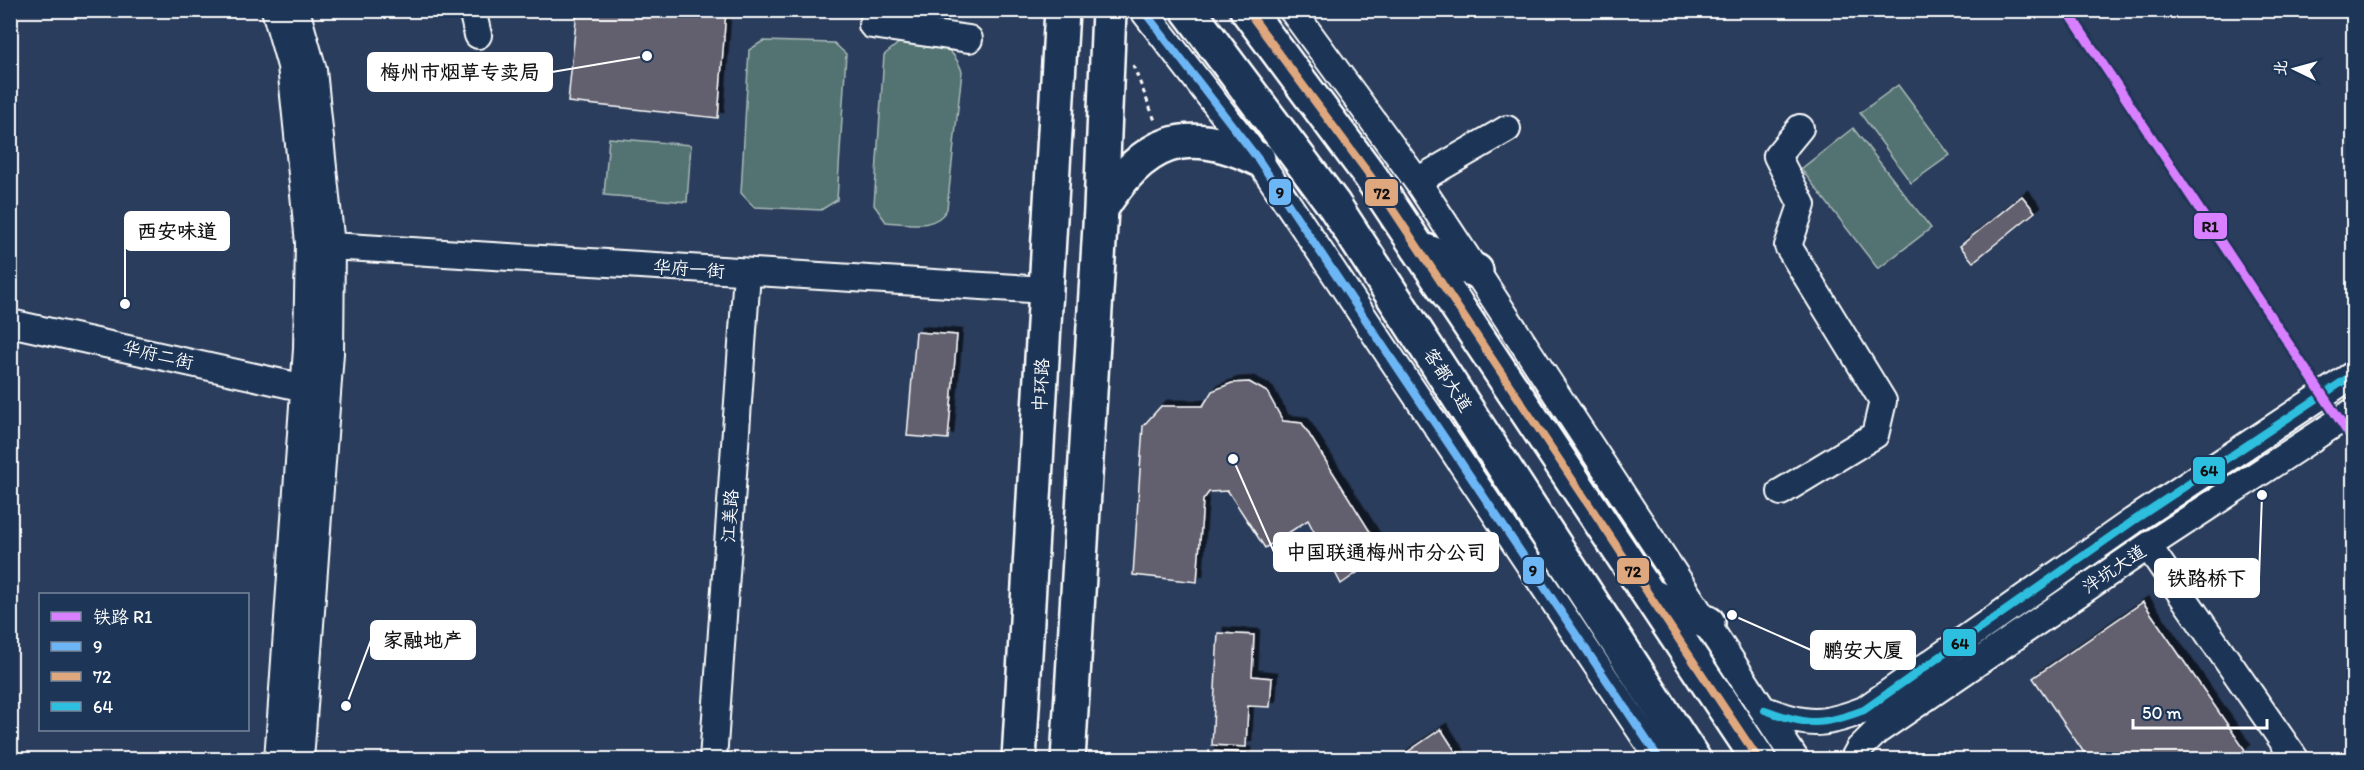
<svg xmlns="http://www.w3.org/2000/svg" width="2364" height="770" viewBox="0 0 2364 770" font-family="Itim,'LXGW WenKai TC',sans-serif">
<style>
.green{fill:#537372;stroke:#a9b9b8;stroke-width:1.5}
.building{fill:#625f6e;stroke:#fff;stroke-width:1.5;filter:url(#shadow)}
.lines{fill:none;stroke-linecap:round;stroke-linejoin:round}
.minor-casing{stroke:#fff;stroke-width:30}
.major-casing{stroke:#fff;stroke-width:38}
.highway-casing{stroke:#fff;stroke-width:38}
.path{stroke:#fff;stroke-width:3;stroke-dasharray:4.5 4.5;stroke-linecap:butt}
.minor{stroke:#1d3557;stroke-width:26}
.major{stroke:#1d3557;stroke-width:33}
.highway{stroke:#1d3557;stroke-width:33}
.bus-1-casing{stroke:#1d3557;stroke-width:12}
.bus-2-casing{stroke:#1d3557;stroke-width:12}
.bus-3-casing{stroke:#1d3557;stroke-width:12}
.bus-1{stroke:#6db6f5;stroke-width:8}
.bus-2{stroke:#dfa77e;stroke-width:8}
.bus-3{stroke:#2dbfdf;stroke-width:8}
.rail-1-casing{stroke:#1d3557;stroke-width:14}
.rail-1{stroke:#d880ff;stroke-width:9}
.labels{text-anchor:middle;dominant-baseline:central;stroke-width:4.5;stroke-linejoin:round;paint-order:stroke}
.street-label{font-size:18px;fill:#fff;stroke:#1d3557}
.leader{fill:none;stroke:#fff;stroke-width:2}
.callout-dot{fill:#fff;stroke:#1d3557;stroke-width:2}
.callout{fill:#fff;stroke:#fff;stroke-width:2}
.callout-label{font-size:20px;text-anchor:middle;font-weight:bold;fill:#111}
.line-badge{stroke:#1d3557;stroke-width:2}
.pale-badge-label{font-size:16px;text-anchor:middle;font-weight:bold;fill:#111}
</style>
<defs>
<filter id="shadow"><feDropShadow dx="5.5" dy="-5.5" stdDeviation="0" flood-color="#0009"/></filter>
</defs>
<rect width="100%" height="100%" fill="#2b3d5c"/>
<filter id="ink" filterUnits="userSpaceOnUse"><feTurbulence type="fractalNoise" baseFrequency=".0167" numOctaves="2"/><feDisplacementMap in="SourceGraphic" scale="12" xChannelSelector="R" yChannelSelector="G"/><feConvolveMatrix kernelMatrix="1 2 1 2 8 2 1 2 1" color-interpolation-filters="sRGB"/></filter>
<g filter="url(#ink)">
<path class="green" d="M 763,41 L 834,43 L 846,54 L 837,200 L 821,210 L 754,207 L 741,193 L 749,50 Z
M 901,41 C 931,44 950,38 962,71 L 947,209 C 935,231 907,223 886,222 L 874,205 L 884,55 Z
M 1898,85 L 1950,155 L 1911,183 L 1860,113 Z
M 1853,128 L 1931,228 L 1878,269 L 1801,169 Z
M 609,138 L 691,145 L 687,202 L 604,195 Z"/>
<path class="building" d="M 577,10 L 726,10 L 718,118 L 568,102 Z
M 2022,196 L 2035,212 L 1973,262 L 1960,246 Z
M 916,332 L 957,335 L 948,439 L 907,436 Z
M 1249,382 L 1267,392 L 1283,421 L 1302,423 L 1384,554 L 1341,584 L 1308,520 L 1265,548 L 1228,491 L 1209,492 L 1203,500 L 1197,582 L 1133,575 L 1143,426 L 1161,406 L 1203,406 L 1212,391 L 1232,383 Z
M 2143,602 L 2245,750 L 2232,760 L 2089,760 L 2033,678 Z
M 1218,633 L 1254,635 L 1252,676 L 1272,678 L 1270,707 L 1248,706 L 1246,747 L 1212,745 Z
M 1441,729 L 1461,760 L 1396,760 Z
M 1209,751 L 1246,753 L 1245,760 L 1209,760 Z"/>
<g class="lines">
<g class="minor-casing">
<path id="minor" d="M 275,10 L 291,66 L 309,243 L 307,349 L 278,760
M 296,10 L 313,70 L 331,246 L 330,353 L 300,760
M 472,10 L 478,35
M 1143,10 L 1258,159 L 1660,760
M 1292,10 L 1417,181 L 1796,760
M 872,25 L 969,39
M 1417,181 L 1507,129
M 331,246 L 1047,290
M 10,323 L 305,388
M 1781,492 L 1875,435 L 1883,401 L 1788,246 L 1802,205 L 1777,156 L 1800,128
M 2148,546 L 2296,760
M 1765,710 C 1807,726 1822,726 1864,710 L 2133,521 L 2354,374
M 713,760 L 747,273
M 1853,760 L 1859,749 L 1877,731 L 2148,546 L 2354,411"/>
</g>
<g class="major-casing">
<path id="major" d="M 1101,209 C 1142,142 1185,123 1258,159
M 1019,760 L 1062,10
M 1068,760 L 1101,209 L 1109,10"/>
</g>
<g class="highway-casing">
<path id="highway" d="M 1188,10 L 1334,205 L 1694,760
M 1247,10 L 1371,177 L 1759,760
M 1418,248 L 1476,271
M 1650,595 L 1708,623"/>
</g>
<path class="path" d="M 1133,65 L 1156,123"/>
<use href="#minor" class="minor"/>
<use href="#major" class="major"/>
<use href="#highway" class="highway"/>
<g class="bus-1-casing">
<path id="bus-1" d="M 1143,10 L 1258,159 L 1660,760"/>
</g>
<g class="bus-2-casing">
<path id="bus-2" d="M 1247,10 L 1371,177 L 1759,760"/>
</g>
<g class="bus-3-casing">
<path id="bus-3" d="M 1765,710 C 1807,726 1822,726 1864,710 L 2133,521 L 2354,374"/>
</g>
<use href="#bus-1" class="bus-1"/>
<use href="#bus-2" class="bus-2"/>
<use href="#bus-3" class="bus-3"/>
<g class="rail-1-casing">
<path id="rail-1" d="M 2067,10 L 2354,442"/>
</g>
<use href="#rail-1" class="rail-1"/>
</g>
</g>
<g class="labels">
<g class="street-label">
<text transform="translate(689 269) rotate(4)">华府一街</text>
<text transform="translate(158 355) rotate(13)">华府二街</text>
<text transform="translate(1448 380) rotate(57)">客都大道</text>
<text transform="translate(1041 385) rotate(-87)">中环路</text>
<text transform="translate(730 516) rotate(-86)">江美路</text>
<text transform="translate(2114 569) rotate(-34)">泮坑大道</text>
</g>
</g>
<path class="leader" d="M647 56L552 72M125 304L125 231M1233 459L1274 552M2262 495L2259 578M346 706L371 640M1732 615L1811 650"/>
<g class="callout-dot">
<circle cx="647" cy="56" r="6"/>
<circle cx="125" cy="304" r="6"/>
<circle cx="1233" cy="459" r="6"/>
<circle cx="2262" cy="495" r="6"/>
<circle cx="346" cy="706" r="6"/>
<circle cx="1732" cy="615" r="6"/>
</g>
<g class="callout">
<rect x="368" y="53" width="184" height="38" rx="6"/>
<rect x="125" y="212" width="104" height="38" rx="6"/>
<rect x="1274" y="533" width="224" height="38" rx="6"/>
<rect x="2155" y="559" width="104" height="38" rx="6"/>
<rect x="371" y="621" width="104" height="38" rx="6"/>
<rect x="1811" y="631" width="104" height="38" rx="6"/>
</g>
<g class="callout-label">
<text x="460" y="79">梅州市烟草专卖局</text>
<text x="177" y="238">西安味道</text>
<text x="1386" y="559">中国联通梅州市分公司</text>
<text x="2207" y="585">铁路桥下</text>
<text x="423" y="647">家融地产</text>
<text x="1863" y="657">鹏安大厦</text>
</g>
<g class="line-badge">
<rect x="1268" y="178" width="24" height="28" rx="6" fill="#6db6f5"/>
<rect x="1364" y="178" width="35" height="29" rx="6" fill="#dfa77e"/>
<rect x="2193" y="212" width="35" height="28" rx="6" fill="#d880ff"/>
<rect x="2192" y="456" width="34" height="29" rx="6" fill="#2dbfdf"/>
<rect x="1522" y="556" width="23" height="29" rx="6" fill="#6db6f5"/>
<rect x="1616" y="557" width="34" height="28" rx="6" fill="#dfa77e"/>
<rect x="1942" y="628" width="35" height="29" rx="6" fill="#2dbfdf"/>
</g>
<g class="pale-badge-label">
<text x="1280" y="198">9</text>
<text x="1382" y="199">72</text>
<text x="2210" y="232">R1</text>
<text x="2209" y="476">64</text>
<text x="1533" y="576">9</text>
<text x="1633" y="577">72</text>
<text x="1960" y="649">64</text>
</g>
<rect width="2364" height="770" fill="none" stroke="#1d3557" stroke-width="36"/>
<rect x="18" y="18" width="2328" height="734" fill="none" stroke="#fff" stroke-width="2" filter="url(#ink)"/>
<rect x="39" y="593" width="210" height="138" fill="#1d3557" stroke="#77869a" stroke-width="1.5"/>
<rect x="51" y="612" width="30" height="9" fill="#d880ff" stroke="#77869a" stroke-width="1.5"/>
<text x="93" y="623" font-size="18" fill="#ffffff">铁路 R1</text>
<rect x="51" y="642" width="30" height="9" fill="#6db6f5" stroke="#77869a" stroke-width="1.5"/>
<text x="93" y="653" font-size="18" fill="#ffffff">9</text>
<rect x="51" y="672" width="30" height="9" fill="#dfa77e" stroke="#77869a" stroke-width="1.5"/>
<text x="93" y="683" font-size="18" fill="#ffffff">72</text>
<rect x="51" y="702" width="30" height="9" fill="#2dbfdf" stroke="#77869a" stroke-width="1.5"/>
<text x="93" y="713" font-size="18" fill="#ffffff">64</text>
<g transform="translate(2295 69) rotate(275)" stroke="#1d3557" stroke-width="4.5" paint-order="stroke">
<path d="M0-4.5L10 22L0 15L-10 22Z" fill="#ffffff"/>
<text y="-9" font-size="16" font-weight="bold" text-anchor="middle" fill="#ffffff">北</text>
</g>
<path d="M2133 719v9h134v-9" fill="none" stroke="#ffffff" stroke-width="3"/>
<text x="2142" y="719" font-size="18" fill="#ffffff" stroke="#1d3557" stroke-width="4.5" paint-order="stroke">50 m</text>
</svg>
